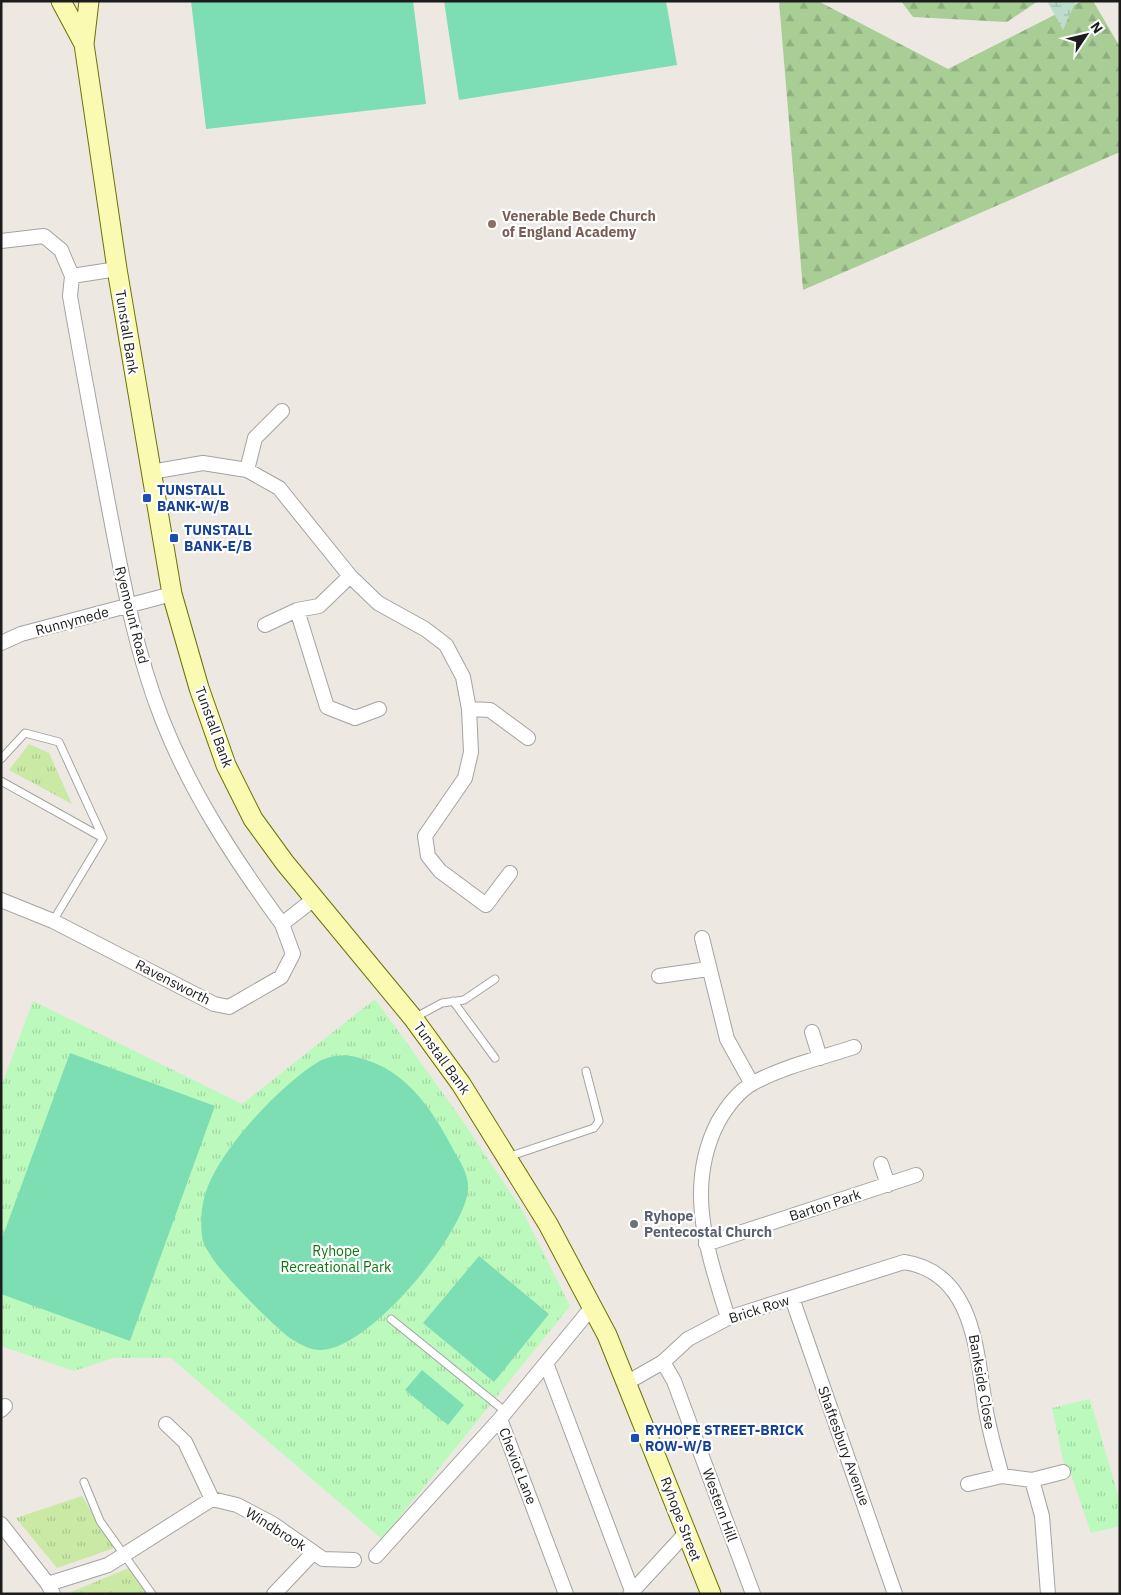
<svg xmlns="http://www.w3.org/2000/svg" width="1121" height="1595" viewBox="0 0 1121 1595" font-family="'IBM Plex Sans',sans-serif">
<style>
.grass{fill:url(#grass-tufts)}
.forest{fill:url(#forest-firs)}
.wetland{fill:url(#wetland-marsh)}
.park{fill:url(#park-tufts)}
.pitch{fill:#7ddeb4}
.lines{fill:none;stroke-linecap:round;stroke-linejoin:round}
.service-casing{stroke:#a3a3a3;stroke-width:9}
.minor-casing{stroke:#a3a3a3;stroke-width:16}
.secondary-casing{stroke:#6b7204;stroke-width:21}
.service{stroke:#fff;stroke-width:7}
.minor{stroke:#fff;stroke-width:14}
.secondary{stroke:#fafab2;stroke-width:19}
.education-dot{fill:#8d6e63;stroke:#fff;stroke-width:2}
.transit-dot{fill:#1a4fb4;stroke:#fff;stroke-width:2}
.worship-dot{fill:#6b7280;stroke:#fff;stroke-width:2}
.labels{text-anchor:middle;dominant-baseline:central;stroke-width:4.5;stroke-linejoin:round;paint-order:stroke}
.education-label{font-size:14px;font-weight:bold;fill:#785e54;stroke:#fff;text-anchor:start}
.street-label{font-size:14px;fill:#1c1c1c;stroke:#fff}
.transit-label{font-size:14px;font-weight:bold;fill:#164399;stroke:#fff;text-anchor:start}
.worship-label{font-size:14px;font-weight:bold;fill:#5b616d;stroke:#fff;text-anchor:start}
.park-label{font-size:14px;fill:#0a790d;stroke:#fff}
</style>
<defs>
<pattern id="grass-tufts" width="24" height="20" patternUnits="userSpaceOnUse" patternTransform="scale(1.25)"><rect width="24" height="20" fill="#cae9a5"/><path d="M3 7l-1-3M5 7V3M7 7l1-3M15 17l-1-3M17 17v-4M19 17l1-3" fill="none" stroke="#adc78d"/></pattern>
<pattern id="forest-firs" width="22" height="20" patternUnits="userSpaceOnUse" patternTransform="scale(1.25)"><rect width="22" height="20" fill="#a8cd95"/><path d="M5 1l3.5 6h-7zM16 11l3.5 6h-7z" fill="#90af80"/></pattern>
<pattern id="wetland-marsh" width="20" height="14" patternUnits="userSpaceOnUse" patternTransform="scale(1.25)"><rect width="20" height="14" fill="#bddccc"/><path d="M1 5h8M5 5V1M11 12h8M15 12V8" fill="none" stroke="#a2bcaf"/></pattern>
<pattern id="park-tufts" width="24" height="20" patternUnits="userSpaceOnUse" patternTransform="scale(1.25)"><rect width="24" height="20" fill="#bcf9bd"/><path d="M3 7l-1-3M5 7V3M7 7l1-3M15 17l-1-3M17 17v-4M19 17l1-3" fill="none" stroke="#a1d5a2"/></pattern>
</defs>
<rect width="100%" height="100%" fill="#ede8e1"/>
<path class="grass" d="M 29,744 L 49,753 L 72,804 L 9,770 Z
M 82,1496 L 114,1548 L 57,1568 L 16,1518 Z
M 129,1568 L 147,1594 L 71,1594 L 71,1592 Z"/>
<path class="forest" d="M 779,1 L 818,1 L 948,69 L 1082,1 L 1093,1 L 1120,47 L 1120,152 L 803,290 Z
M 901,1 L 1038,1 L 1007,22 L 913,17 Z"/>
<path class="wetland" d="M 1047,1 L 1076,1 L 1063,30 Z"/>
<path class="park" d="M 375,999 L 460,1117 L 522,1210 L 570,1306 L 382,1539 L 171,1358 L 113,1358 L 74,1371 L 1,1346 L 1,1087 L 33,1001 L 242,1104 Z
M 1090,1399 L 1120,1502 L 1120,1526 L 1091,1533 L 1072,1477 L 1063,1460 L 1052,1408 Z"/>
<path class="pitch" d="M 191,1 L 413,1 L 426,104 L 206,129 Z
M 444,1 L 666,1 L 677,65 L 459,100 Z
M 70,1053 L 215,1106 L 130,1341 L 1,1294 L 1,1241 Z
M 346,1055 C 402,1064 429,1103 454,1151 C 461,1163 469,1175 468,1190 C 464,1234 368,1351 320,1350 C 311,1350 301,1345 293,1340 C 277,1330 220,1272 211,1256 C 208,1251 204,1246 203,1241 C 200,1229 201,1207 205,1195 C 217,1152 279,1086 318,1062 C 327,1057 335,1056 346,1055 Z
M 479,1256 L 549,1314 L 494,1382 L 423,1323 Z
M 422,1370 L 464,1405 L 448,1425 L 405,1390 Z"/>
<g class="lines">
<g class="service-casing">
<path id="service" d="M 1,759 L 25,733 L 59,742 L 103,838
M 1,781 L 103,838
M 53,921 L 103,838
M 453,1001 L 495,1058
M 414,1018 L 442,1003 L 464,1000 L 495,979
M 508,1157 L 594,1128 L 599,1121 L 586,1071
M 391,1319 L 506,1412
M 84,1482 L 100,1521 L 152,1594"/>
</g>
<g class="minor-casing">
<path id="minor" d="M 1,241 L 44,236 L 61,250 L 72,276 L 117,269
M 72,276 L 70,296 C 82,365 95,434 108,503 C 122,577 135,650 162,719 C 191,793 235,860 282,924
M 247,470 L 255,438 L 282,411
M 151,472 L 203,463 L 247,470 L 279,488 L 350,576 L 378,603 L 425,629 L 446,645 L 463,677 L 469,709 L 471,752 L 465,778 L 425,836 L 428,856 L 440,871 L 486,905 L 510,873
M 350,576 L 319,606 L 297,610 L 327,707 L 355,718 L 379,709
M 265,625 L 297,610
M 1,643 L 21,634 L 172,594
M 469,709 L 490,710 L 528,738
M 1,900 L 53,921 L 214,1004 L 229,1007 L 281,977 L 293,954 L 282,924 L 314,899
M 702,938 L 727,1039 L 752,1084
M 659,976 L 708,969
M 812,1032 L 820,1058
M 881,1164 L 888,1185
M 706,1244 L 916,1175
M 792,1298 L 895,1594
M 728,1318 C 708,1253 684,1188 718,1122 C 726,1108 739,1091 753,1083 C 785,1066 821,1058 854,1047
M 663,1362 L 674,1381 L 753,1594
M 546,1363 L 632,1591
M 628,1382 L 663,1362 L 688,1339 L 728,1318 L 904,1262 C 971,1272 976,1345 984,1398 C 987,1424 995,1450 1002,1476 L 1032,1480 L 1042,1516 L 1048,1594
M 1,1410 L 5,1406
M 500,1419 L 566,1594
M 166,1424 L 185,1442 L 212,1499
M 1032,1480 L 1063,1472
M 968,1484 L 1002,1476
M 1,1524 L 48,1584 L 53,1594
M 376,1556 L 500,1419 L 593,1306
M 48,1584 L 108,1565 L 212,1499 L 237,1505 L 273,1524 L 323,1559 L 354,1560
M 274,1594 L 313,1553
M 630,1594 L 686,1533"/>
</g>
<g class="secondary-casing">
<path id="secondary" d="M 61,1 L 84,44
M 89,1 L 84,44 L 117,269 L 172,594 L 199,688 L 226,765 L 253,819 L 285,863 L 413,1018 L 461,1084 L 548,1224 L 607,1335 L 711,1594"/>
</g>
<use href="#service" class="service"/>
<use href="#minor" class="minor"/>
<use href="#secondary" class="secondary"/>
</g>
<circle class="education-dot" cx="492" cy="224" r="5"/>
<g class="transit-dot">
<rect x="142" y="493" width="10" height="10" rx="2.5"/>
<rect x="169" y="533" width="10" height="10" rx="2.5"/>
<rect x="630" y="1433" width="10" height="10" rx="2.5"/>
</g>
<circle class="worship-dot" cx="634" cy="1224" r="5"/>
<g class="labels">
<g class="education-label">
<text x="502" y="216">Venerable Bede Church<tspan x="502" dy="16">of England Academy</tspan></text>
</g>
<g class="street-label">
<text transform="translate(127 332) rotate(81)">Tunstall Bank</text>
<text transform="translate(132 615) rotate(76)">Ryemount Road</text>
<text transform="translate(72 621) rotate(-15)">Runnymede</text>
<text transform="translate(214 727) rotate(70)">Tunstall Bank</text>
<text transform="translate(173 982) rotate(27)">Ravensworth</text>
<text transform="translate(442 1058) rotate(54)">Tunstall Bank</text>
<text transform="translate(825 1205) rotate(-18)">Barton Park</text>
<text transform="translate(759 1309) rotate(-18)">Brick Row</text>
<text transform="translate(982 1382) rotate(80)">Bankside Close</text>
<text transform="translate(844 1446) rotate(70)">Shaftesbury Avenue</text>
<text transform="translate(518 1466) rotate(69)">Cheviot Lane</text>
<text transform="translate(720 1505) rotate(70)">Western Hill</text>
<text transform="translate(681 1519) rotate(69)">Ryhope Street</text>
<text transform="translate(276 1529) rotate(32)">Windbrook</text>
</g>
<g class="transit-label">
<text x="157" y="490">TUNSTALL<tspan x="157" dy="16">BANK-W/B</tspan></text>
<text x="184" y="530">TUNSTALL<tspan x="184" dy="16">BANK-E/B</tspan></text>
<text x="645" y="1430">RYHOPE STREET-BRICK<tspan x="645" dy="16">ROW-W/B</tspan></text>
</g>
<g class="worship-label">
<text x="644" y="1216">Ryhope<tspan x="644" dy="16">Pentecostal Church</tspan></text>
</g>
<g class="park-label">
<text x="336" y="1251">Ryhope<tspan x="336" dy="16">Recreational Park</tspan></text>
</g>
</g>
<rect width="1121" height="1595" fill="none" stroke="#1c1c1c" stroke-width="5"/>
<g transform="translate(1086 35) rotate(55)" stroke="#ffffff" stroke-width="4" paint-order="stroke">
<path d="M0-4L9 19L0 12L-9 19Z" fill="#1c1c1c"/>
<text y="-8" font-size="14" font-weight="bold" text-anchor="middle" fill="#1c1c1c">N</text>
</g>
</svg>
